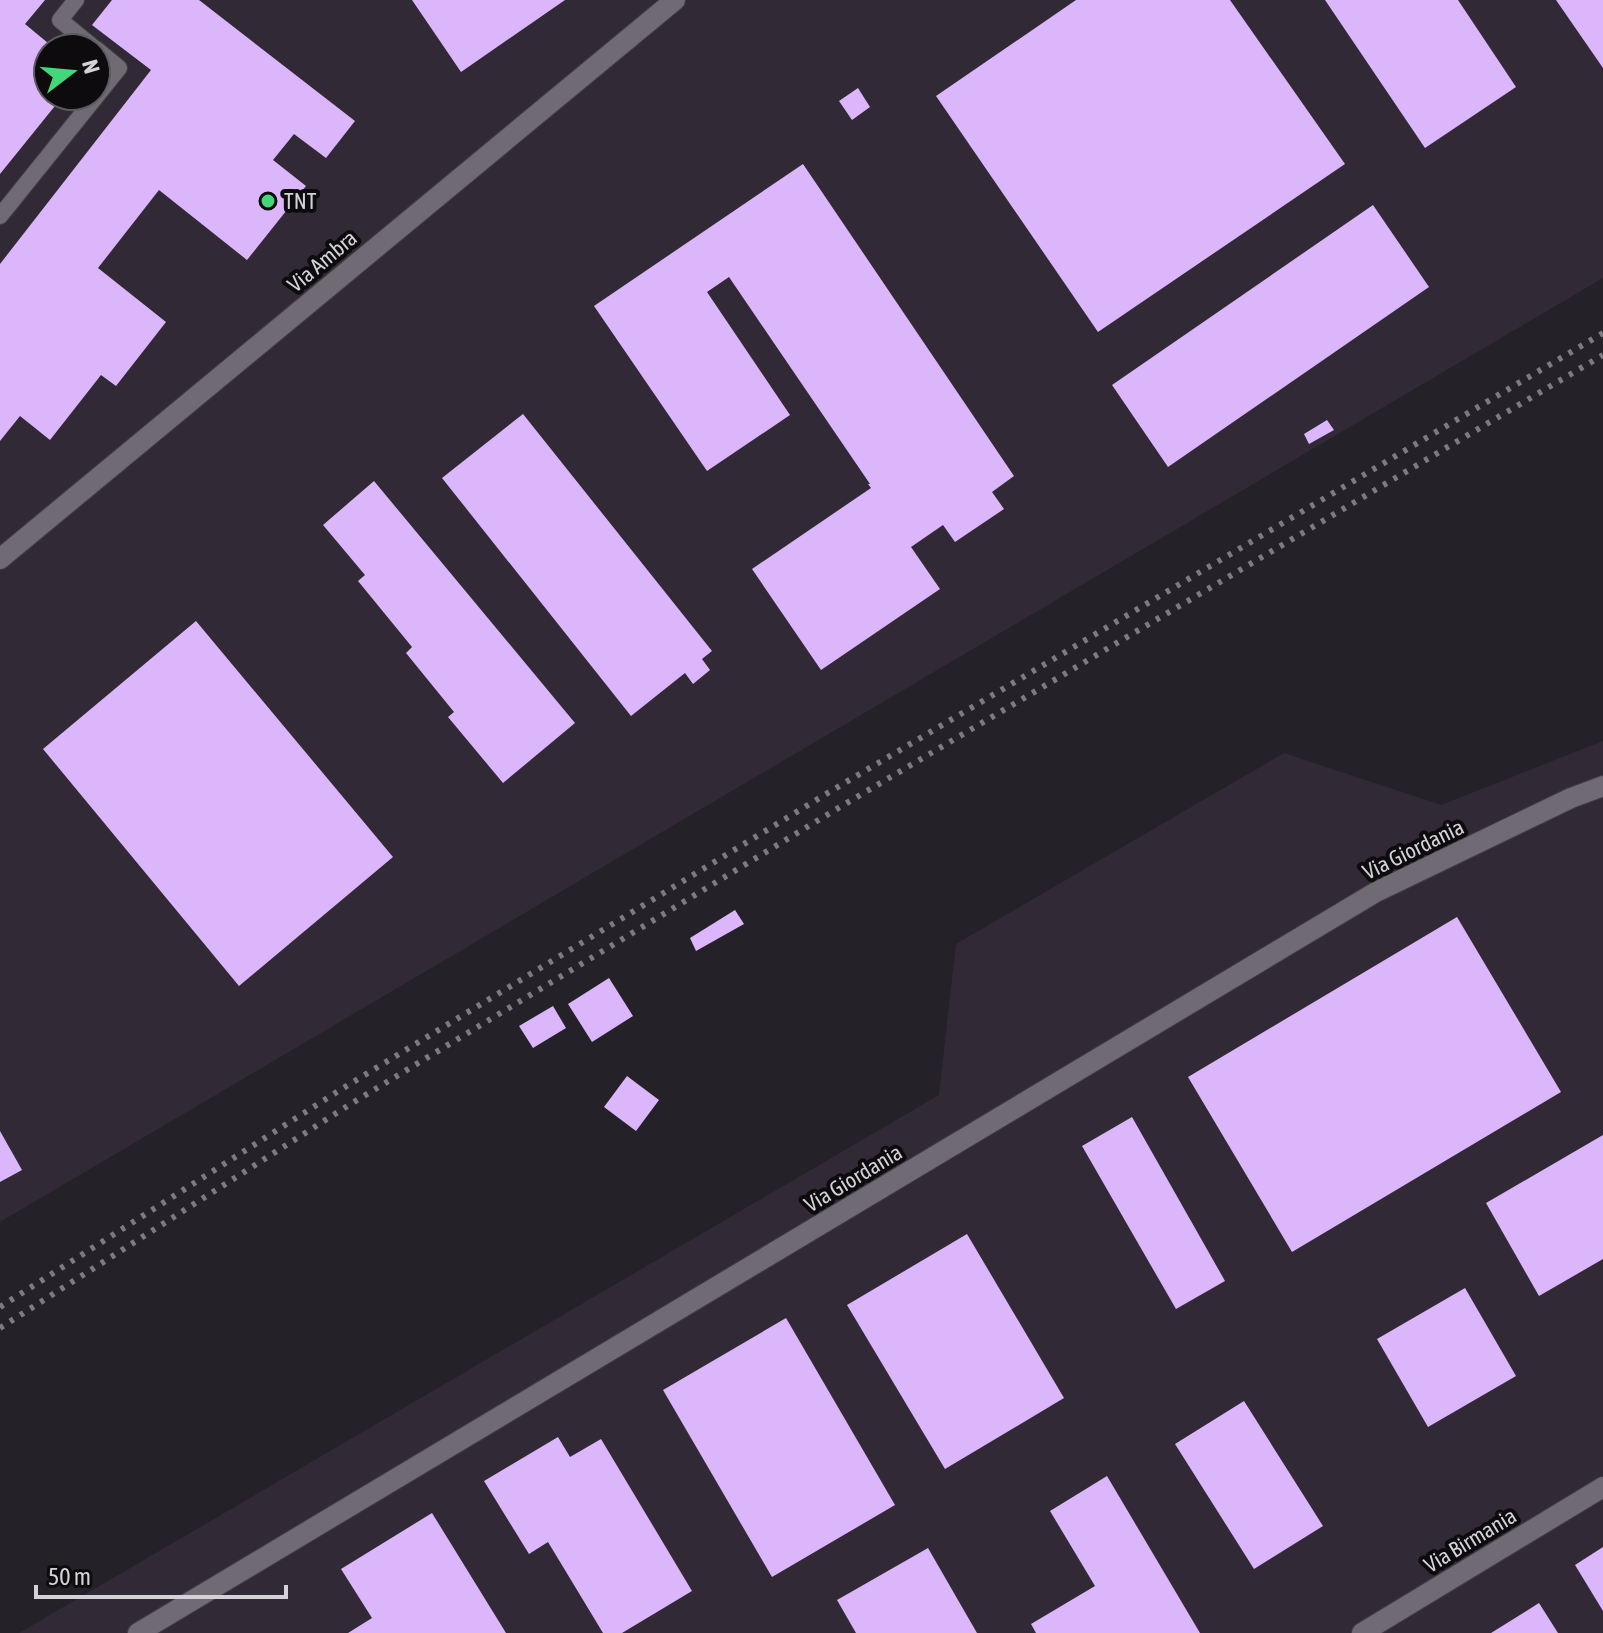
<svg xmlns="http://www.w3.org/2000/svg" width="1603" height="1633" viewBox="0 0 1603 1633" font-family="'Asap Condensed',sans-serif">
<style>
.built{fill:#312a36;fill-rule:evenodd}
.building{fill:#dcb6fb}
.lines{fill:none;stroke-linecap:round;stroke-linejoin:round}
.lane-casing{stroke:#423e44;stroke-width:18}
.street-casing{stroke:#423e44;stroke-width:22}
.lane{stroke:#6f6a73;stroke-width:16}
.street{stroke:#6f6a73;stroke-width:20}
.rail{stroke:#7e7a80;stroke-width:6;stroke-dasharray:4 8;stroke-linecap:butt}
.poi-dot{fill:#42d77b;stroke:#0d0b0e;stroke-width:3}
.labels{text-anchor:middle;dominant-baseline:central;stroke-width:8;stroke-linejoin:round;paint-order:stroke}
.poi-label{font-size:22px;fill:#d5d2d7;stroke:#0d0b0e;text-anchor:start}
.street-label{font-size:22px;fill:#d5d2d7;stroke:#0d0b0e}
</style>
<rect width="100%" height="100%" fill="#252128"/>
<path class="built" d="M 0,0 L 1603,0 L 1603,278 L 0,1222 ZM 48,48 L 96,48 L 96,96 L 48,96 Z
M 1603,741 L 1603,1633 L 19,1633 L 939,1095 L 956,944 L 1284,753 L 1441,805 Z"/>
<path class="building" d="M 0,0 L 45,0 L 25,24 L 54,48 L 48,48 L 48,96 L 63,96 L 0,174 Z
M 112,0 L 199,0 L 355,121 L 326,158 L 294,134 L 273,160 L 306,186 L 247,260 L 159,190 L 98,268 L 166,322 L 116,386 L 101,375 L 50,440 L 20,416 L 0,441 L 0,264 L 151,70 L 92,25 Z
M 412,0 L 565,0 L 461,72 Z
M 1076,0 L 1230,0 L 1345,164 L 1098,332 L 936,96 Z
M 1325,0 L 1458,0 L 1516,87 L 1425,148 Z
M 1556,0 L 1603,0 L 1603,68 Z
M 858,88 L 870,107 L 852,120 L 839,101 Z
M 803,164 L 1014,476 L 992,492 L 1004,509 L 955,542 L 943,525 L 911,547 L 940,589 L 821,670 L 752,569 L 871,488 L 868,484 L 870,484 L 729,277 L 707,292 L 790,415 L 707,471 L 594,306 Z
M 1373,205 L 1429,287 L 1168,467 L 1112,385 Z
M 523,414 L 712,651 L 702,659 L 710,670 L 693,684 L 685,673 L 631,716 L 442,478 Z
M 1327,420 L 1334,430 L 1309,444 L 1304,434 Z
M 374,481 L 575,723 L 503,783 L 448,717 L 454,712 L 406,653 L 412,647 L 358,581 L 365,575 L 323,525 Z
M 196,621 L 393,857 L 239,986 L 43,749 Z
M 735,910 L 744,924 L 696,951 L 690,938 Z
M 1457,917 L 1561,1092 L 1292,1252 L 1188,1077 Z
M 609,978 L 633,1016 L 592,1042 L 568,1004 Z
M 553,1006 L 566,1028 L 533,1048 L 519,1026 Z
M 627,1076 L 659,1100 L 636,1131 L 604,1107 Z
M 1132,1117 L 1225,1281 L 1176,1309 L 1082,1146 Z
M 0,1131 L 22,1170 L 0,1182 Z
M 1603,1135 L 1603,1259 L 1539,1296 L 1486,1203 Z
M 967,1234 L 1064,1398 L 945,1469 L 847,1305 Z
M 1465,1288 L 1516,1376 L 1428,1427 L 1377,1339 Z
M 786,1318 L 895,1505 L 772,1577 L 663,1390 Z
M 1244,1401 L 1323,1526 L 1254,1569 L 1175,1444 Z
M 558,1437 L 570,1457 L 601,1439 L 692,1591 L 622,1633 L 603,1633 L 548,1542 L 529,1554 L 484,1481 Z
M 1107,1476 L 1200,1633 L 1036,1633 L 1031,1624 L 1095,1586 L 1050,1511 Z
M 432,1513 L 506,1633 L 348,1633 L 372,1618 L 341,1569 Z
M 1603,1547 L 1603,1611 L 1575,1565 Z
M 928,1548 L 977,1633 L 856,1633 L 837,1600 Z
M 1539,1603 L 1558,1633 L 1491,1633 Z"/>
<g class="lines">
<g class="lane-casing">
<path id="lane" d="M 76,0 L 60,20 L 94,48
M 0,216 L 119,68 L 96,49"/>
</g>
<g class="street-casing">
<path id="street" d="M 0,559 L 675,0
M 138,1633 L 1376,892 L 1571,798 L 1603,786
M 1362,1633 L 1603,1487"/>
</g>
<use href="#lane" class="lane"/>
<use href="#street" class="street"/>
<path class="rail" d="M 0,1307 L 340,1090 L 831,791 L 1603,333
M 0,1328 L 349,1105 L 840,807 L 1603,355"/>
</g>
<circle class="poi-dot" cx="268" cy="201" r="8"/>
<g class="labels">
<g class="poi-label">
<text x="284" y="201">TNT</text>
</g>
<g class="street-label">
<text transform="translate(322 261) rotate(-40)">Via Ambra</text>
<text transform="translate(1413 849) rotate(-26)">Via Giordania</text>
<text transform="translate(853 1178) rotate(-31)">Via Giordania</text>
<text transform="translate(1470 1540) rotate(-31)">Via Birmania</text>
</g>
</g>
<g transform="translate(72 72) rotate(74)"><circle r="38" fill="#0d0b0e" stroke="#5d5b5e" stroke-width="2"/>
<path d="M0-6L14 30L0 20L-14 30Z" fill="#42d77b"/>
<text y="-12" font-size="22" font-weight="bold" text-anchor="middle" fill="#d5d2d7">N</text>
</g>
<path d="M36 1585v12h250v-12" fill="none" stroke="#d5d2d7" stroke-width="4"/>
<text x="48" y="1585" font-size="24" fill="#d5d2d7" stroke="#0d0b0e" stroke-width="6" paint-order="stroke">50 m</text>
</svg>
